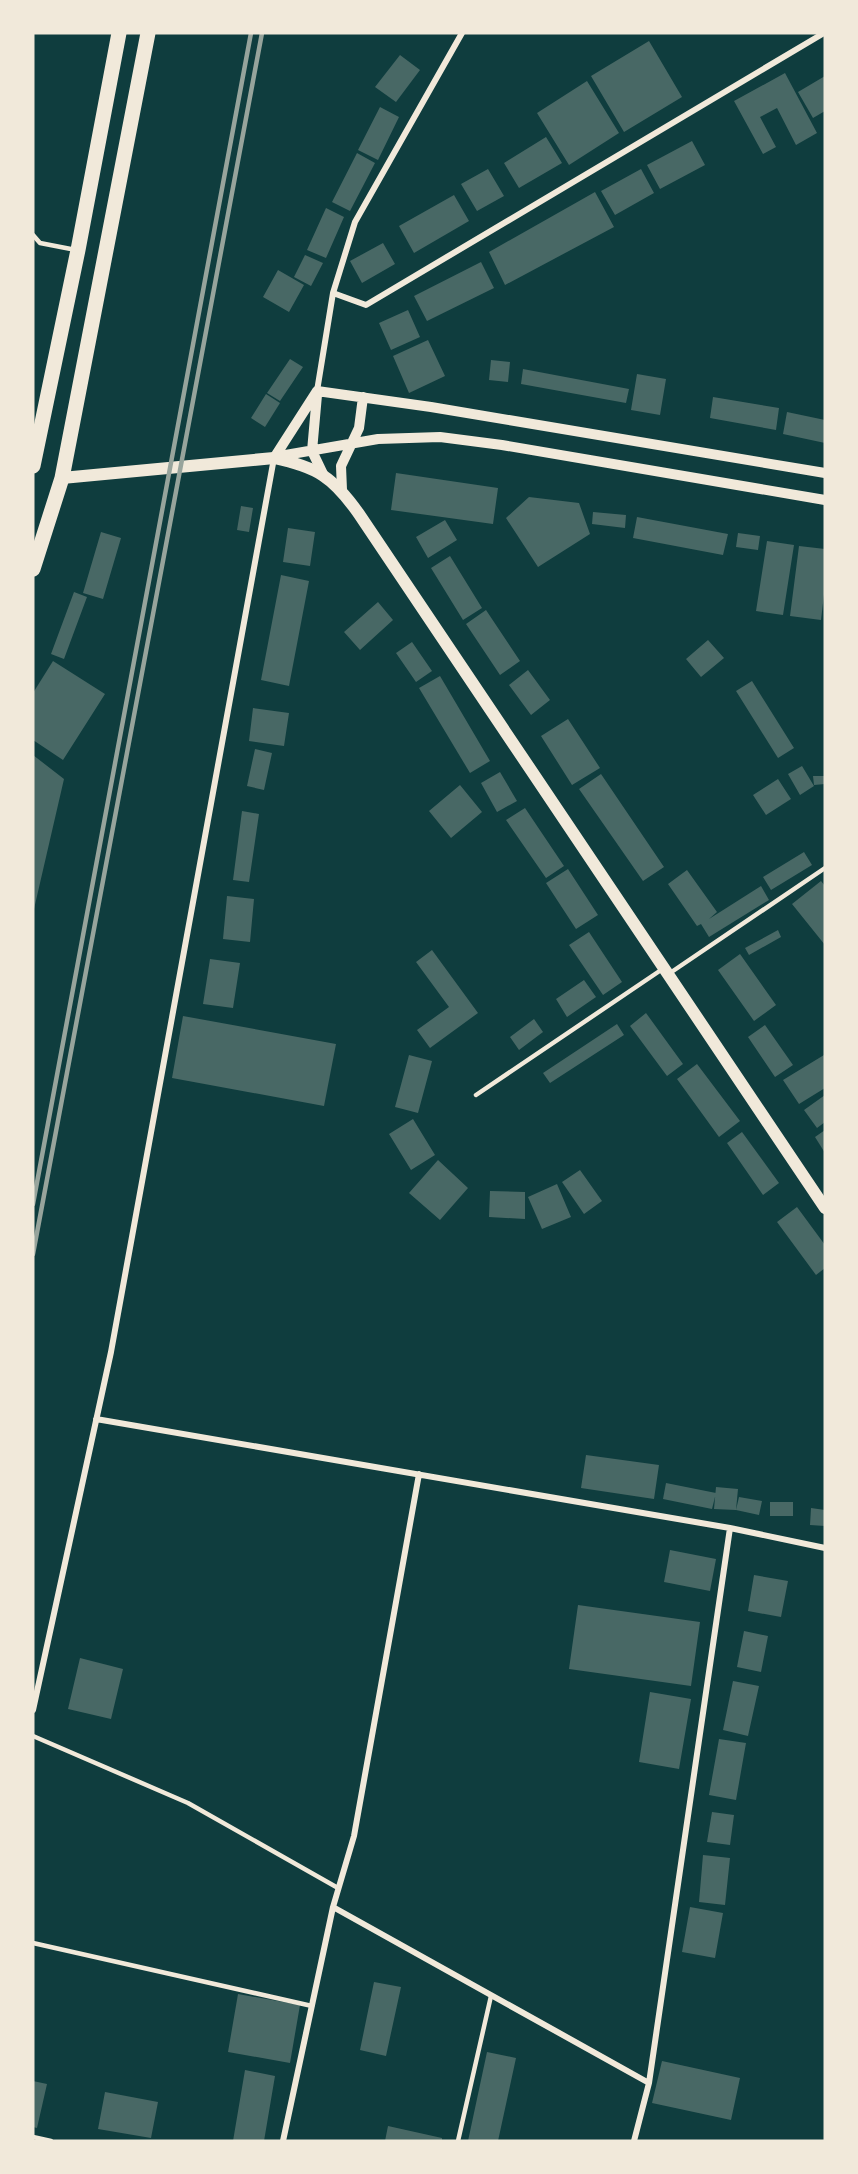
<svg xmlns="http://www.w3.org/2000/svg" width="858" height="2174" viewBox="0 0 858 2174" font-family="'PT Sans',sans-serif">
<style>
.building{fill:#486865}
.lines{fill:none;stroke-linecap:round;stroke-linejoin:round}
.service{stroke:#f1e9da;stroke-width:4.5}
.minor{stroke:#f1e9da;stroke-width:6}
.tertiary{stroke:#f1e9da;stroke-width:10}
.secondary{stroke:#f1e9da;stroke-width:12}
.primary{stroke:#f1e9da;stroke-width:15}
.rail{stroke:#97a49c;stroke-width:4.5}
</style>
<rect width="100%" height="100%" fill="#0f3d3e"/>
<path class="building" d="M 649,41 L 682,97 L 624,132 L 591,76 Z
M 400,55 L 420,70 L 396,102 L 375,87 Z
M 785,73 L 817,133 L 796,145 L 777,108 L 760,117 L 776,147 L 763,154 L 734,101 Z
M 825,76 L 825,111 L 813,118 L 798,92 Z
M 587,81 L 619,133 L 569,165 L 537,113 Z
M 380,107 L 399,117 L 378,160 L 358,150 Z
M 546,137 L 562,163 L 519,188 L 504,163 Z
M 692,141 L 705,165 L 660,189 L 647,165 Z
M 357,153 L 375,163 L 350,211 L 332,202 Z
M 488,169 L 504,196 L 477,211 L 461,184 Z
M 641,169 L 654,193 L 615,215 L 601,191 Z
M 595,192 L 614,227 L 505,285 L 489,252 Z
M 454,195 L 469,221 L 414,253 L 399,226 Z
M 326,208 L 344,217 L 326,258 L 307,250 Z
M 383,243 L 395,264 L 362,283 L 350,261 Z
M 305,255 L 323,263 L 311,286 L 294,277 Z
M 481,262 L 494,288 L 427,321 L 414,296 Z
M 278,270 L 304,285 L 289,312 L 263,297 Z
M 408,310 L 420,337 L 391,350 L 379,323 Z
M 428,340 L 445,376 L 409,393 L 393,356 Z
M 290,359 L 303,367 L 280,401 L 267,393 Z
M 491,360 L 510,362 L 508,382 L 489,380 Z
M 523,369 L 629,389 L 626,403 L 521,384 Z
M 637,374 L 666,379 L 660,415 L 631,410 Z
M 266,394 L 280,403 L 265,427 L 251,418 Z
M 713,397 L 779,408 L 776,430 L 710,418 Z
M 787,412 L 825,420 L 825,443 L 783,434 Z
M 396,473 L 498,488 L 493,524 L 391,510 Z
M 529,497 L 579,503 L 590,534 L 538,567 L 506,518 Z
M 241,506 L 253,508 L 249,532 L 237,530 Z
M 593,512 L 626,515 L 625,528 L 592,524 Z
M 637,517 L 728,534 L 723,555 L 633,538 Z
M 445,520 L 457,540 L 428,558 L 416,537 Z
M 288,528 L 315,532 L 310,566 L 283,562 Z
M 101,532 L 121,538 L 103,599 L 83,593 Z
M 738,533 L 760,536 L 758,550 L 736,547 Z
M 767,541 L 794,545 L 783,615 L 756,611 Z
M 799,546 L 825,549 L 825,586 L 821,620 L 790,616 Z
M 450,556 L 482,608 L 463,620 L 431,568 Z
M 281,575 L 309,581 L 289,686 L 261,680 Z
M 74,592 L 87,597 L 64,659 L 51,654 Z
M 378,602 L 393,620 L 360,650 L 344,632 Z
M 486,610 L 520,661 L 500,675 L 466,624 Z
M 708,640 L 724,658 L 701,677 L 686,659 Z
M 412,642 L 432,671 L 416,682 L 396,653 Z
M 53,661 L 105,694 L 63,760 L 33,740 L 33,693 Z
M 528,670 L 550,700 L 531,715 L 509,685 Z
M 440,676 L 490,761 L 470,773 L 419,688 Z
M 752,681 L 794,748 L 778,758 L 736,691 Z
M 253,708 L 289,713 L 284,746 L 249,741 Z
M 568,719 L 600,768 L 572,785 L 541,736 Z
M 255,749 L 272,753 L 264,790 L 247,786 Z
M 33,755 L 64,779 L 34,909 L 33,909 Z
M 802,766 L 814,786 L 800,795 L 788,774 Z
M 500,772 L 517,801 L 497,812 L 481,783 Z
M 601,774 L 664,867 L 643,881 L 579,789 Z
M 813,776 L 825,776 L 825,784 L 814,785 Z
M 778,779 L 791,799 L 766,815 L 753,795 Z
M 460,785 L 482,812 L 451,838 L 429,811 Z
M 525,808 L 564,866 L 546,878 L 506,820 Z
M 242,811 L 259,814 L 249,882 L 233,880 Z
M 804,852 L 812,865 L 771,890 L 763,877 Z
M 568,869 L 598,915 L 576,929 L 546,883 Z
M 687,870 L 717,912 L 709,919 L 761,886 L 769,900 L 709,937 L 701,924 L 697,926 L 668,884 Z
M 821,881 L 825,886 L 825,945 L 792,904 Z
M 227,896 L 254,899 L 250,942 L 223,939 Z
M 778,930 L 781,937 L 749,955 L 745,948 Z
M 589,932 L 622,982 L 603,995 L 569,945 Z
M 432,950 L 478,1013 L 430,1048 L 417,1030 L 449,1007 L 416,962 Z
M 740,954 L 776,1005 L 754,1021 L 718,970 Z
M 210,959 L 240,963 L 233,1008 L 203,1004 Z
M 584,980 L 596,997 L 567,1017 L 556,999 Z
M 646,1013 L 683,1064 L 667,1076 L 630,1026 Z
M 183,1016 L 336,1044 L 324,1106 L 172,1078 Z
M 534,1019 L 543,1032 L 519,1050 L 510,1037 Z
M 617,1024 L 624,1035 L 550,1083 L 543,1073 Z
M 765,1025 L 793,1065 L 775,1077 L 748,1037 Z
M 409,1055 L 432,1061 L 418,1113 L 395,1107 Z
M 824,1055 L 825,1088 L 799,1104 L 783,1080 Z
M 697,1064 L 740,1121 L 719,1137 L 677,1079 Z
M 825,1095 L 825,1122 L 817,1128 L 804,1110 Z
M 413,1119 L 435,1155 L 411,1170 L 389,1134 Z
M 825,1130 L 825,1153 L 815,1137 Z
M 742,1132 L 779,1183 L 763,1195 L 727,1143 Z
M 438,1160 L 468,1188 L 440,1220 L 409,1193 Z
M 580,1170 L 602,1201 L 584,1214 L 562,1182 Z
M 557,1184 L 571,1217 L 542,1229 L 528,1197 Z
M 490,1191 L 525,1192 L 525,1219 L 489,1217 Z
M 797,1207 L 825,1245 L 825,1268 L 816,1275 L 777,1222 Z
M 586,1455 L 659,1465 L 654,1499 L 581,1488 Z
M 666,1483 L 716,1493 L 712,1509 L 663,1499 Z
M 716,1487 L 738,1489 L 736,1510 L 714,1509 Z
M 739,1497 L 762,1501 L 759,1515 L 736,1510 Z
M 770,1502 L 793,1502 L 793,1516 L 770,1516 Z
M 811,1508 L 825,1510 L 825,1526 L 810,1525 Z
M 670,1550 L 716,1559 L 710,1591 L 664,1582 Z
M 754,1575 L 788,1581 L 781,1617 L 748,1611 Z
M 578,1605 L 700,1622 L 691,1686 L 569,1669 Z
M 744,1631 L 768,1636 L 761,1672 L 737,1667 Z
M 80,1658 L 123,1669 L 111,1719 L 68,1709 Z
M 733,1681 L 759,1686 L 748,1736 L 723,1730 Z
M 650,1692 L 691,1699 L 679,1769 L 639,1762 Z
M 719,1739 L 746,1743 L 736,1800 L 709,1795 Z
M 712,1812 L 734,1815 L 730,1845 L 707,1842 Z
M 703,1855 L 730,1858 L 725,1905 L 699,1902 Z
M 690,1907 L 723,1913 L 715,1958 L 682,1952 Z
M 374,1982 L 401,1987 L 386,2056 L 360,2050 Z
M 238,1994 L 300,2005 L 290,2063 L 228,2052 Z
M 487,2052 L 516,2058 L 498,2141 L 468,2141 Z
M 662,2061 L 740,2078 L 731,2120 L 652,2103 Z
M 245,2070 L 275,2076 L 264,2141 L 233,2141 Z
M 33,2081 L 47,2084 L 37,2128 L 33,2127 Z
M 105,2092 L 158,2102 L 151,2138 L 98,2129 Z
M 388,2126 L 442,2138 L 442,2141 L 385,2141 Z"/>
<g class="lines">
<path class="service" d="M 33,235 L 40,243 L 76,250
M 670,973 L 825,868
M 476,1095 L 664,968
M 33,1736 L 188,1803 L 338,1888
M 33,1943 L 312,2006
M 33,2137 L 51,2141
M 458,2141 L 491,1996"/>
<path class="minor" d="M 333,293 L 366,305 L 824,33
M 317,391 L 333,293 L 355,222 L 462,33
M 96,1419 L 730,1528 L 825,1548
M 33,1710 L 111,1352 L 274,458
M 333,1907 L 649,2083
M 283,2141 L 333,1907 L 354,1836 L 419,1474
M 634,2141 L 649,2083 L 730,1528"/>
<path class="tertiary" d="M 317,395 L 312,451 L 323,474
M 274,457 L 378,439 L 440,437 L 502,445 L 825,500
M 274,458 L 317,391 L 431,407 L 825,473
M 342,490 L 341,466 L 359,428 L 363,397"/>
<path class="secondary" d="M 62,478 L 274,458 C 317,467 333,477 359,514 L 825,1208"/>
<path class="primary" d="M 33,466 L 78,250 L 119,33
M 33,569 L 62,478 L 148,33"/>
<path class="rail" d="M 33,1204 L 251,33
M 33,1254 L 262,33"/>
</g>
<rect width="858" height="2174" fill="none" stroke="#f1e9da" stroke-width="69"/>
</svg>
